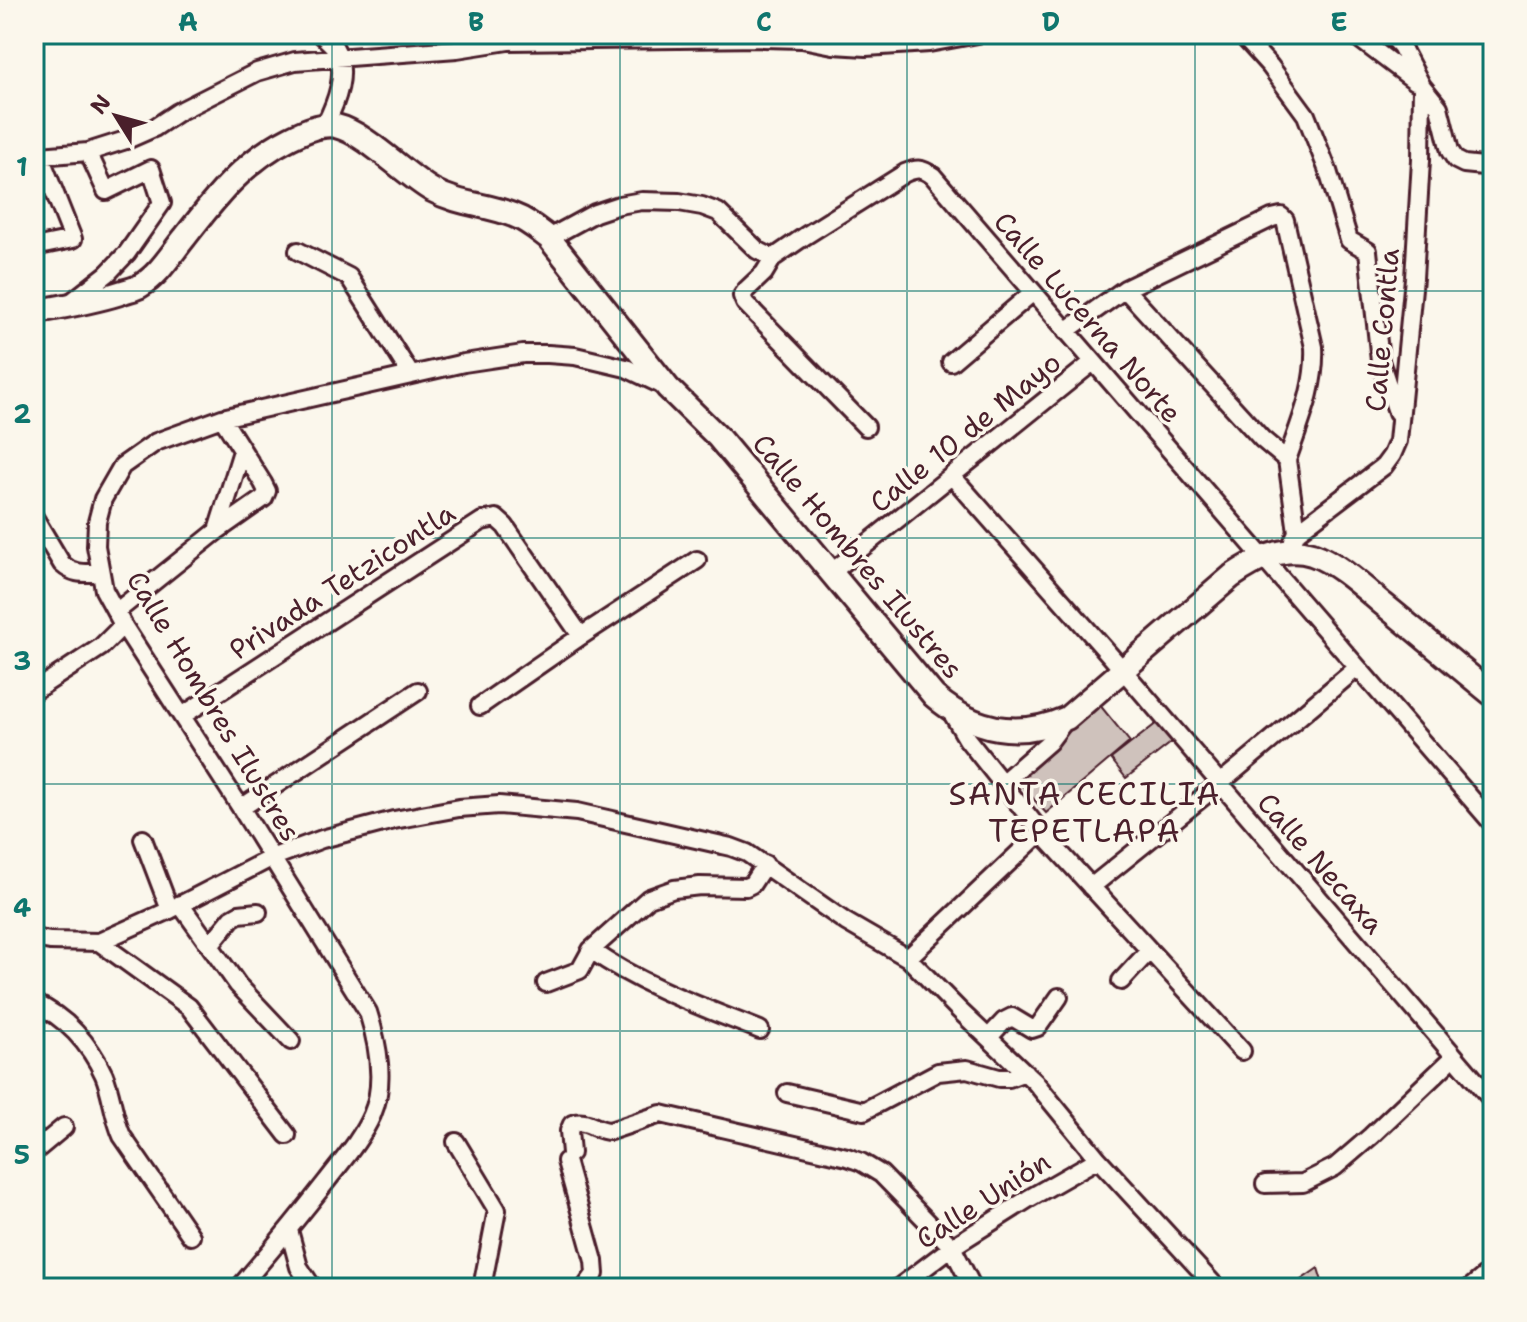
<svg xmlns="http://www.w3.org/2000/svg" width="1527" height="1322" viewBox="0 0 1527 1322" font-family="'Shantell Sans',sans-serif">
<style>
.building{fill:#cfc2bc;stroke:#4a1f2b;stroke-width:2}
.lines{fill:none;stroke-linecap:round;stroke-linejoin:round}
.minor-casing{stroke:#4a1f2b;stroke-width:22}
.major-casing{stroke:#4a1f2b;stroke-width:28}
.minor{stroke:#fbf7ec;stroke-width:16}
.major{stroke:#fbf7ec;stroke-width:22}
.grid{fill:none;stroke:#0f766e;stroke-width:2;stroke-opacity:0.55}
.labels{text-anchor:middle;dominant-baseline:central;stroke-width:7;stroke-linejoin:round;paint-order:stroke}
.street-label{font-size:28px;fill:#4a1f2b;stroke:#fbf7ec}
.quarter-label{font-size:32px;letter-spacing:2px;fill:#4a1f2b;stroke:#fbf7ec}
.neatline{fill:none;stroke:#0f766e;stroke-width:3}
.grid-label{font-size:26px;text-anchor:middle;font-weight:bold;fill:#0f766e}
</style>
<rect width="100%" height="100%" fill="#fbf7ec"/>
<filter id="ink" filterUnits="userSpaceOnUse"><feTurbulence type="fractalNoise" baseFrequency=".0125" numOctaves="2"/><feDisplacementMap in="SourceGraphic" scale="16" xChannelSelector="R" yChannelSelector="G"/><feConvolveMatrix kernelMatrix="1 2 1 2 8 2 1 2 1" color-interpolation-filters="sRGB"/></filter>
<g filter="url(#ink)">
<path class="building" d="M 1099,704 L 1130,742 L 1046,813 L 1014,777 Z
M 1157,723 L 1172,742 L 1126,778 L 1111,759 Z
M 1318,1268 L 1324,1288 L 1303,1288 L 1301,1280 Z"/>
<g class="lines">
<g class="minor-casing">
<path id="minor" d="M 321,34 C 325,38 331,43 335,48 C 349,72 336,103 325,125
M 1241,34 L 1270,66 L 1306,115 L 1328,171 L 1349,240 L 1368,251 L 1380,361 L 1397,412
M 1353,34 L 1415,81
M 1390,34 L 1401,46 L 1422,86 L 1439,107 L 1450,151 L 1456,160 L 1464,164 L 1493,167
M 34,154 L 40,156 L 88,152 L 129,139 L 154,128 L 178,112 L 257,72 L 295,61 L 457,49 L 508,41 L 763,38 L 802,39 L 833,45 L 866,47 L 929,43 L 978,34
M 549,238 L 595,213 L 619,205 L 642,201 L 679,202 L 702,206 L 718,212 L 757,250 L 773,258 L 805,236 L 905,173 C 917,168 922,168 933,176 L 1493,824
M 34,247 L 73,239 L 40,156
M 298,251 L 349,277 L 411,375
M 773,258 L 764,273 L 746,290 L 742,296 L 745,303 L 866,427
M 1125,289 L 1262,439 L 1287,460 L 1297,532 L 1293,541
M 70,303 L 107,274 L 127,253 L 162,203 L 151,169 L 106,191 L 88,152
M 1066,331 L 1125,289 L 1272,218 L 1281,216 L 1285,220 L 1314,347 C 1316,387 1300,422 1287,460
M 951,362 L 1032,293
M 952,476 L 1122,669 L 1493,1101
M 34,517 L 62,564 C 74,575 84,573 100,573
M 217,531 L 242,451
M 1297,532 L 1384,466 L 1392,455 L 1398,441 L 1414,278 L 1421,160 L 1422,86
M 832,572 L 1093,362
M 116,612 L 217,531 L 264,498 L 267,491 L 263,483 L 222,418
M 34,691 L 101,647 L 123,625
M 480,706 L 581,636 L 697,560
M 950,710 L 967,739 L 1041,832 L 1242,1051
M 182,716 L 482,521 L 496,518 L 505,526 L 581,636
M 1002,783 L 1049,742 L 1067,718
M 241,808 L 418,691
M 143,839 L 170,910
M 1091,887 L 1219,784 L 1357,668
M 180,904 L 238,985 L 291,1041
M 34,938 L 50,941 L 99,942 L 170,910 L 271,858 L 322,839 L 394,820 L 459,808 L 499,805 L 577,812 L 731,847 L 747,853 L 846,922 L 908,958 L 959,1010 L 1035,1082 L 1098,1159 L 1217,1288
M 99,942 L 189,1007 L 287,1135
M 210,945 L 232,918 L 239,914 L 258,912
M 591,950 C 642,986 702,1007 760,1030
M 908,958 L 1041,832
M 1121,981 L 1149,951
M 546,983 L 580,970 L 591,950 L 649,898 L 674,889 L 700,886 L 746,887 L 752,884 L 765,864
M 34,1003 C 65,1016 90,1044 104,1075 C 112,1094 113,1116 122,1136 L 191,1236
M 989,1037 L 1004,1021 L 1012,1017 L 1032,1029 L 1038,1027 L 1059,997
M 787,1093 L 864,1111 L 938,1072 L 967,1069 L 999,1078 L 1009,1078 L 1025,1072
M 456,1142 L 497,1210 L 484,1277 L 484,1288
M 34,1152 L 64,1127
M 571,1153 L 569,1131 L 572,1124 C 586,1118 596,1131 610,1131 L 661,1114 L 847,1157 L 861,1162 L 881,1174 L 952,1247 L 973,1288
M 566,1161 L 594,1261 L 595,1274 L 585,1288
M 1265,1184 L 1303,1183 L 1335,1167 L 1371,1136 L 1454,1057
M 289,1230 L 299,1267 L 313,1288
M 239,1288 C 269,1253 298,1218 326,1182 C 342,1161 361,1140 372,1115 C 386,1083 378,1044 368,1012 L 241,808 L 123,625 L 104,590 L 96,546 L 97,522 L 103,499 L 122,466 L 156,442 L 222,418 L 464,363 L 523,354 L 548,354 L 575,356 L 626,368 L 664,386
M 898,1288 L 952,1247 L 1028,1199 L 1098,1159
M 1470,1288 L 1493,1269"/>
</g>
<g class="major-casing">
<path id="major" d="M 34,312 C 64,306 94,302 123,292 C 128,290 135,289 140,286 C 159,275 171,254 185,237 C 216,197 244,161 290,138 C 304,131 321,123 336,126 C 366,133 404,174 432,190 C 460,205 486,204 513,215 C 527,220 537,229 549,238 L 668,388 L 718,437 L 934,696 C 974,731 1019,739 1067,718 L 1232,576 C 1256,560 1282,545 1312,554 C 1336,562 1364,588 1383,604 C 1420,634 1456,665 1493,695"/>
</g>
<use href="#minor" class="minor"/>
<use href="#major" class="major"/>
</g>
</g>
<path class="grid" d="M 332,34 L 332,1288M 620,34 L 620,1288M 907,34 L 907,1288M 1195,34 L 1195,1288M 34,291 L 1493,291M 34,538 L 1493,538M 34,784 L 1493,784M 34,1031 L 1493,1031"/>
<g class="labels">
<g class="street-label">
<text transform="translate(1088 317) rotate(49)">Calle Lucerna Norte</text>
<text transform="translate(1382 330) rotate(-85)">Calle Contla</text>
<text transform="translate(965 432) rotate(-39)">Calle 10 de Mayo</text>
<text transform="translate(858 556) rotate(50)">Calle Hombres Ilustres</text>
<text transform="translate(342 581) rotate(-33)">Privada Tetzicontla</text>
<text transform="translate(214 706) rotate(59)">Calle Hombres Ilustres</text>
<text transform="translate(1321 863) rotate(49)">Calle Necaxa</text>
<text transform="translate(983 1200) rotate(-33)">Calle Unión</text>
</g>
<g class="quarter-label">
<text x="1085" y="793">SANTA CECILIA<tspan x="1085" dy="37">TEPETLAPA</tspan></text>
</g>
</g>
<rect width="1527" height="1322" fill="none" stroke="#fbf7ec" stroke-width="88"/>
<g transform="translate(116 116) rotate(307)" stroke="#fbf7ec" stroke-width="6" paint-order="stroke">
<path d="M0-6L14 30L0 20L-14 30Z" fill="#4a1f2b"/>
<text y="-12" font-size="22" font-weight="bold" text-anchor="middle" fill="#4a1f2b">N</text>
</g>
<rect x="44" y="44" width="1439" height="1234" class="neatline"/>
<g class="grid-label">
<text x="188" y="31">A</text>
<text x="476" y="31">B</text>
<text x="764" y="31">C</text>
<text x="1051" y="31">D</text>
<text x="1339" y="31">E</text>
<text x="22" y="176">1</text>
<text x="22" y="423">2</text>
<text x="22" y="670">3</text>
<text x="22" y="917">4</text>
<text x="22" y="1164">5</text>
</g>
</svg>
